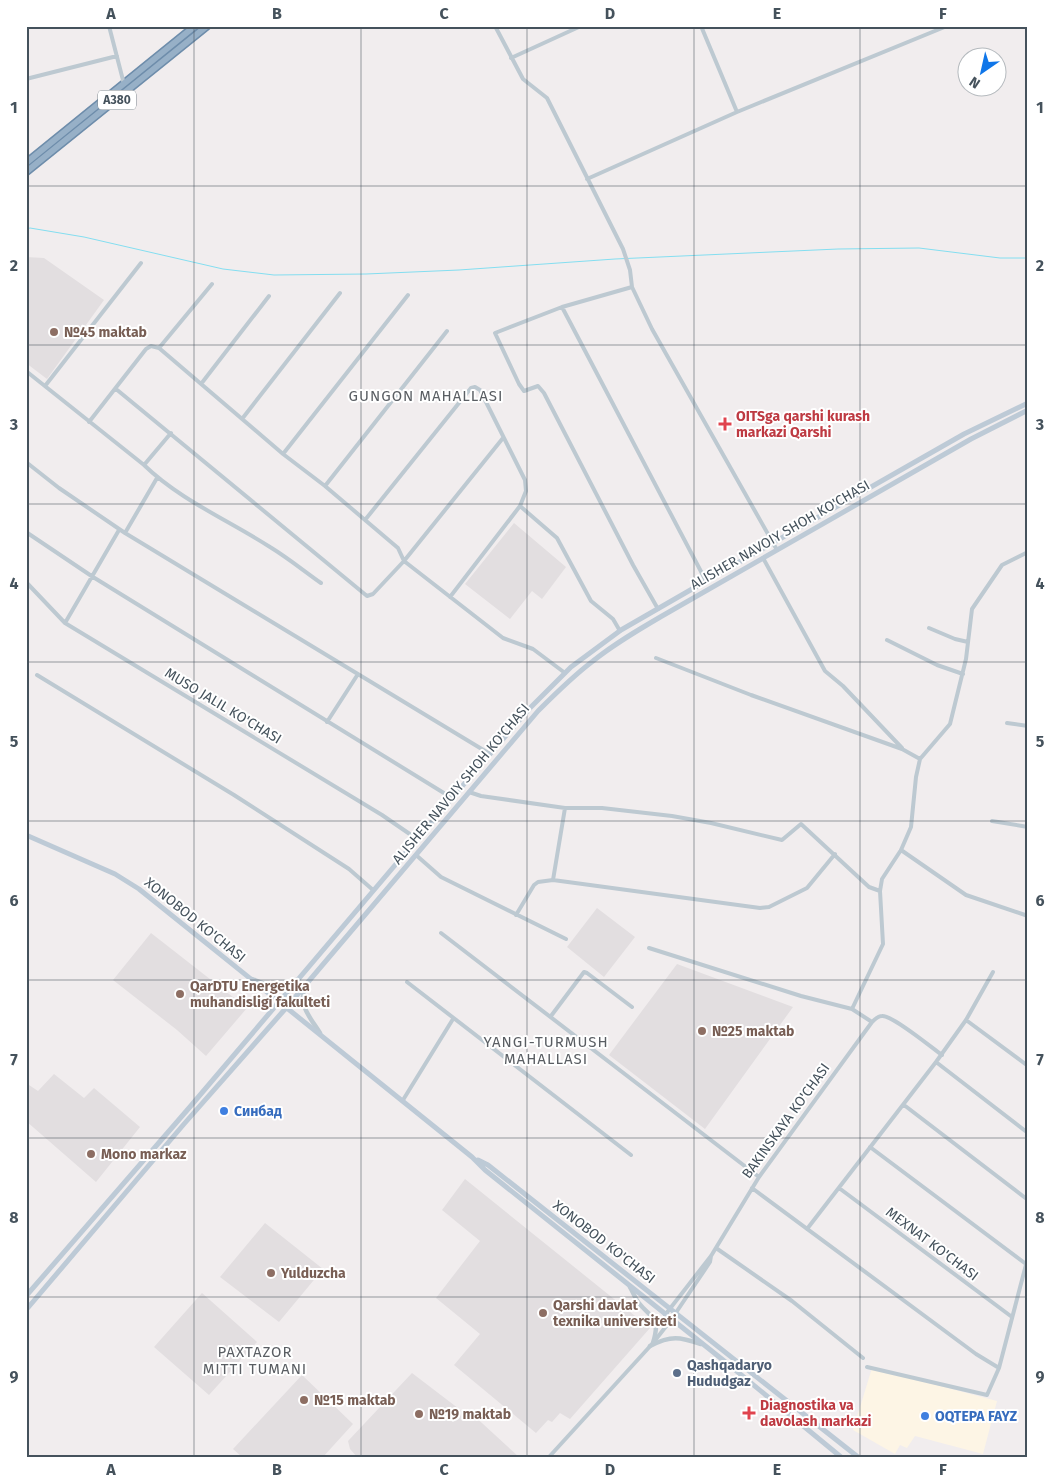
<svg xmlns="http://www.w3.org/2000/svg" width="1054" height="1483" viewBox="0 0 1054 1483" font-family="'Fira Sans',sans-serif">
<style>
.commercial{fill:#fdf5e5}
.education{fill:#e2dee0}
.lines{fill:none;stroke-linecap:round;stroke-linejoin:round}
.stream{stroke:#84def0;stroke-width:1}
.trunk-casing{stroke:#6e8dab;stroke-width:9}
.minor{stroke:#bdc9d1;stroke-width:4}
.tertiary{stroke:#bdc9d1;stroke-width:4.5}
.secondary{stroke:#bdcad6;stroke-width:5}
.trunk{stroke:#97b0c7;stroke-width:6}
.grid{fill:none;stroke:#45525c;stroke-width:1;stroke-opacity:0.55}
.education-dot{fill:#8d6e63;stroke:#fff;stroke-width:2}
.health-dot{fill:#e0444e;stroke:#fff;stroke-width:2}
.shop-dot{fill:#3f7fe0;stroke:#fff;stroke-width:2}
.service-dot{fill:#5c6f8a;stroke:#fff;stroke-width:2}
.labels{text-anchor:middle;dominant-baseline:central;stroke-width:4;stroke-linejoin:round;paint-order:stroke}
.shield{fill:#fff;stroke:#7d868d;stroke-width:1}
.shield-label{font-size:12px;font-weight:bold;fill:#45525c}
.education-label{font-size:14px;font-weight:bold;fill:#785e54;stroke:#fff;text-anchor:start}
.health-label{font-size:14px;font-weight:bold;fill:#be3a42;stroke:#fff;text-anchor:start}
.street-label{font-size:14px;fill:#45525c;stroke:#fff}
.shop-label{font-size:14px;font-weight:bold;fill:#366cbe;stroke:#fff;text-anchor:start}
.service-label{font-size:14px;font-weight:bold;fill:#4e5e75;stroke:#fff;text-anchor:start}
.neighbourhood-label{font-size:15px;letter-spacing:1px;fill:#5a5e63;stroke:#fff}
.neatline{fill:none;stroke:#45525c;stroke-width:2}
.grid-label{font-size:16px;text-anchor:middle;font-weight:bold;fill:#45525c}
</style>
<rect width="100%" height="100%" fill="#f1edee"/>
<path class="commercial" d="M 872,1368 L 997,1401 L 983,1454 L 915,1436 L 907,1448 L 900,1445 L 895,1454 L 853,1430 Z"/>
<path class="education" d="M 26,257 L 44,258 L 104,300 L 47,379 L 26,363 Z
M 514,523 L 566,567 L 542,599 L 532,591 L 510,619 L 465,584 Z
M 597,908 L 635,937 L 604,977 L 567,947 Z
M 151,933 L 247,1008 L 206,1056 L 177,1030 L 113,980 Z
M 677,964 L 793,1007 L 705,1129 L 609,1055 Z
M 54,1074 L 84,1098 L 94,1088 L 140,1127 L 96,1182 L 26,1121 L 26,1083 L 38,1091 Z
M 465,1179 L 650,1328 L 570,1419 L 560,1413 L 552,1422 L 548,1420 L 536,1433 L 454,1365 L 480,1334 L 436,1298 L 480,1241 L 442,1210 Z
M 265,1223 L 323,1269 L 279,1322 L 220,1277 Z
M 202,1293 L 257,1342 L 209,1395 L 154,1347 Z
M 412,1373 L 467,1415 L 470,1412 L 519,1457 L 357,1457 L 350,1449 L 348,1441 Z
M 302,1375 L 353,1424 L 323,1457 L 242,1457 L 233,1449 Z"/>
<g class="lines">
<path class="stream" d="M 26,229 L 30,228 L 84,237 L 223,269 L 274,275 L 366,274 L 459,270 L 615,259 L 838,249 L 919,248 L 1000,258 L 1028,258"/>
<g class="trunk-casing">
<path id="trunk" d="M 26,163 L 195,26
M 26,172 L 207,26"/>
</g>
<path class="minor" d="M 109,26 L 124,84
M 495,26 L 523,79 L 547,98 L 623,249 L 630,270 L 632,287 L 652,329 L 777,550
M 701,26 L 737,112
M 511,58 L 581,26
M 26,79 L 117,56
M 587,179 L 737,112 L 947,26
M 632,287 L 562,307 L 495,333 L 519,384 L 524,391 L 538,386 L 544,393 L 633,565 L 658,609
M 562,307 L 706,581
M 159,348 L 212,284
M 26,371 L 144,465 C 180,500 228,520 270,547 C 288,558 304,571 321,583
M 201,384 L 269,296
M 45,386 L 141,263
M 116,389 L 367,596 L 373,594 L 404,561 L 503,438
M 242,419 L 340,293
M 89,422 L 146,349 L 151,346 L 159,348 L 283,454 L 325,486 L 398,548 L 404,561 L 503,638 L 533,649 L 565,673
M 283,454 L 408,295
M 26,462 L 59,488 L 125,533 L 490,754
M 144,465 L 171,433
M 325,486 L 447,331
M 520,506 L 557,538 L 591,601 L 613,619 L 620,631
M 365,520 L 471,388 L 475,387 L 480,390 L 525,480 L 526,491 L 520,506 L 450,597
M 26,532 L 93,577 L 452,798
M 125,533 L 157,478
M 763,558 L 825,671 L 843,686 L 902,748
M 26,582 L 65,623 L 382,815 L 417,839
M 65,623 L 119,530
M 929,628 L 955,639 L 968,642
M 1027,638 L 1028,635
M 887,640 L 937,665 L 963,674
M 656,658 L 751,695 L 902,749 L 920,759 L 916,777 L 911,827 L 901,850 L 882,879 L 880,891 L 883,944 L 852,1009
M 37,675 L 234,795 L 349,869 L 373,890
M 327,722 L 358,674
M 1007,723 L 1028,726
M 1028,726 L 1028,739
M 920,759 L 950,724 L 966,659 L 972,609 L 1002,565 L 1028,552
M 469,792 L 481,796 L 565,808 L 602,808 L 672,816 L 711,823 L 782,840 L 801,824 L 869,887 L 880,891
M 992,821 L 1028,827
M 901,850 L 966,895 L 1028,916
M 416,855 L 441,877 L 566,939
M 553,880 L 565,808
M 516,915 L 534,885 L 538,882 L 553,880 L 760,908 L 769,907 L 807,888 L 835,854
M 441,933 L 759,1177
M 649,948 L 801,996 L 852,1009 L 872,1022 L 759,1177 L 711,1256 L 665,1315
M 407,982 L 631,1155
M 551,1016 L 584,972 L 587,973 L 632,1007
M 966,1020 L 1028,1066
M 872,1022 C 875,1019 878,1016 882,1016 C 892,1015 931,1047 942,1055
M 936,1062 L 1028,1133
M 403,1100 L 453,1019
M 904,1105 L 1028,1200
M 870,1147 L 1026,1264
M 752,1188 L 976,1354 L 999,1368
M 839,1188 L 1012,1317
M 807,1229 L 936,1062 L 966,1020 L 993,972
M 716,1248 L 792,1301 L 863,1358
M 867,1367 L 987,1395 L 999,1368 L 1028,1257
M 549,1457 L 653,1343 L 671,1320 L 710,1262 L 711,1256"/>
<path class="tertiary" d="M 252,979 C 270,986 279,991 296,980
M 305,986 C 298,1006 310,1017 320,1033
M 630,1287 C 633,1292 635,1298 638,1302 C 652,1320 661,1316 653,1343
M 650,1346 C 671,1335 680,1337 701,1344"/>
<path class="secondary" d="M 26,835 L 115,874 L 139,889 L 472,1157 L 485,1170 L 728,1364 L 841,1457
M 478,1160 L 488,1165 L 858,1457
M 26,1296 L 189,1108 L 452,798 L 529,709 L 571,667 L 621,630 L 706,581 L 964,434 L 1028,403
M 26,1310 L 184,1124 L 286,1008 L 538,711 C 555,694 573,676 593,661 C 614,644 638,630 662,616 L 971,439 L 1028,410"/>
<use href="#trunk" class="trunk"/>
</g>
<path class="grid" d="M 194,26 L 194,1457M 361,26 L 361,1457M 527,26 L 527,1457M 694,26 L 694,1457M 860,26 L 860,1457M 26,186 L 1028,186M 26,345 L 1028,345M 26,504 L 1028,504M 26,662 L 1028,662M 26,821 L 1028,821M 26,980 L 1028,980M 26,1138 L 1028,1138M 26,1297 L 1028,1297"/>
<g class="education-dot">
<circle cx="54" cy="332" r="5"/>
<circle cx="180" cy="994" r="5"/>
<circle cx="702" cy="1031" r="5"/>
<circle cx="91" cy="1154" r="5"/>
<circle cx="271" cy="1273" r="5"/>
<circle cx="543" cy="1313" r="5"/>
<circle cx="304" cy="1400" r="5"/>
<circle cx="419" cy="1414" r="5"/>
</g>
<g class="health-dot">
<path d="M722.5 416.5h5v5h5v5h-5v5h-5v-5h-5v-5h5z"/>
<path d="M746.5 1405.5h5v5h5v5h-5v5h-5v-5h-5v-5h5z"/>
</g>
<g class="shop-dot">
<circle cx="224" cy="1111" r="5"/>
<circle cx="925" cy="1416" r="5"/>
</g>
<circle class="service-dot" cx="677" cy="1373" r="5"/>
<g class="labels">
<rect class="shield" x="98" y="90.5" width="38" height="19" rx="4"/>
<g class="shield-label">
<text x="117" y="100">A380</text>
</g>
<g class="education-label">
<text x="64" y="332">№45 maktab</text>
<text x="190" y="986">QarDTU Energetika<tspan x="190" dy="16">muhandisligi fakulteti</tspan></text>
<text x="712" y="1031">№25 maktab</text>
<text x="101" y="1154">Mono markaz</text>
<text x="281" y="1273">Yulduzcha</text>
<text x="553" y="1305">Qarshi davlat<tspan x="553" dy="16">texnika universiteti</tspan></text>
<text x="314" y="1400">№15 maktab</text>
<text x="429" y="1414">№19 maktab</text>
</g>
<g class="health-label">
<text x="736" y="416">OITSga qarshi kurash<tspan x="736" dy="16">markazi Qarshi</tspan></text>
<text x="760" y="1405">Diagnostika va<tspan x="760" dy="16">davolash markazi</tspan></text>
</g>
<g class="street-label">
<text transform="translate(780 535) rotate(-30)">ALISHER NAVOIY SHOH KO'CHASI</text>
<text transform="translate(223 706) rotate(31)">MUSO JALIL KO'CHASI</text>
<text transform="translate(461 784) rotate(-50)">ALISHER NAVOIY SHOH KO'CHASI</text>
<text transform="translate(195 920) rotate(39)">XONOBOD KO'CHASI</text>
<text transform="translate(786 1121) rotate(-54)">BAKINSKAYA KO'CHASI</text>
<text transform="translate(604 1242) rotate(38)">XONOBOD KO'CHASI</text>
<text transform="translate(932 1244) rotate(37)">MEXNAT KO'CHASI</text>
</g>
<g class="shop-label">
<text x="234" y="1111">Синбад</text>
<text x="935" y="1416">OQTEPA FAYZ</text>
</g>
<g class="service-label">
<text x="687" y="1365">Qashqadaryo<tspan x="687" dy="16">Hududgaz</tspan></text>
</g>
<g class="neighbourhood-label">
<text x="426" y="396">GUNGON MAHALLASI</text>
<text x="546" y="1042">YANGI-TURMUSH<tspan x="546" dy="17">MAHALLASI</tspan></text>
<text x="255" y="1352">PAXTAZOR<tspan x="255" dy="17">MITTI TUMANI</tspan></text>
</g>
</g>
<rect width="1054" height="1483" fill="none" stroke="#ffffff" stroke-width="55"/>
<g transform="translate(982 72) rotate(214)"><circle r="24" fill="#ffffff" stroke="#b5babe"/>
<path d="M0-4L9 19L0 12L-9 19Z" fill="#0f76e9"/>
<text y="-8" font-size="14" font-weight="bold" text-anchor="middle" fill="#45525c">N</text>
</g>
<rect x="28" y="28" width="998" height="1428" class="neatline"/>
<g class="grid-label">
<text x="111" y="19">A</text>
<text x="277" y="19">B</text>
<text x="444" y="19">C</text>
<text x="610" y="19">D</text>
<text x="777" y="19">E</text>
<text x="943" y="19">F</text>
<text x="14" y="113">1</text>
<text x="1040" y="113">1</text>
<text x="14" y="271">2</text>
<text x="1040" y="271">2</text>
<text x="14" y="430">3</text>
<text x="1040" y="430">3</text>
<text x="14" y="589">4</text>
<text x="1040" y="589">4</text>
<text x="14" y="747">5</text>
<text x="1040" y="747">5</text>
<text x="14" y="906">6</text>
<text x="1040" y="906">6</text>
<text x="14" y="1065">7</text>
<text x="1040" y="1065">7</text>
<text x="14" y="1223">8</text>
<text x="1040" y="1223">8</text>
<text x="14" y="1382">9</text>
<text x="1040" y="1382">9</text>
<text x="111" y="1475">A</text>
<text x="277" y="1475">B</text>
<text x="444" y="1475">C</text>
<text x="610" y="1475">D</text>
<text x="777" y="1475">E</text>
<text x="943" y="1475">F</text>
</g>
</svg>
